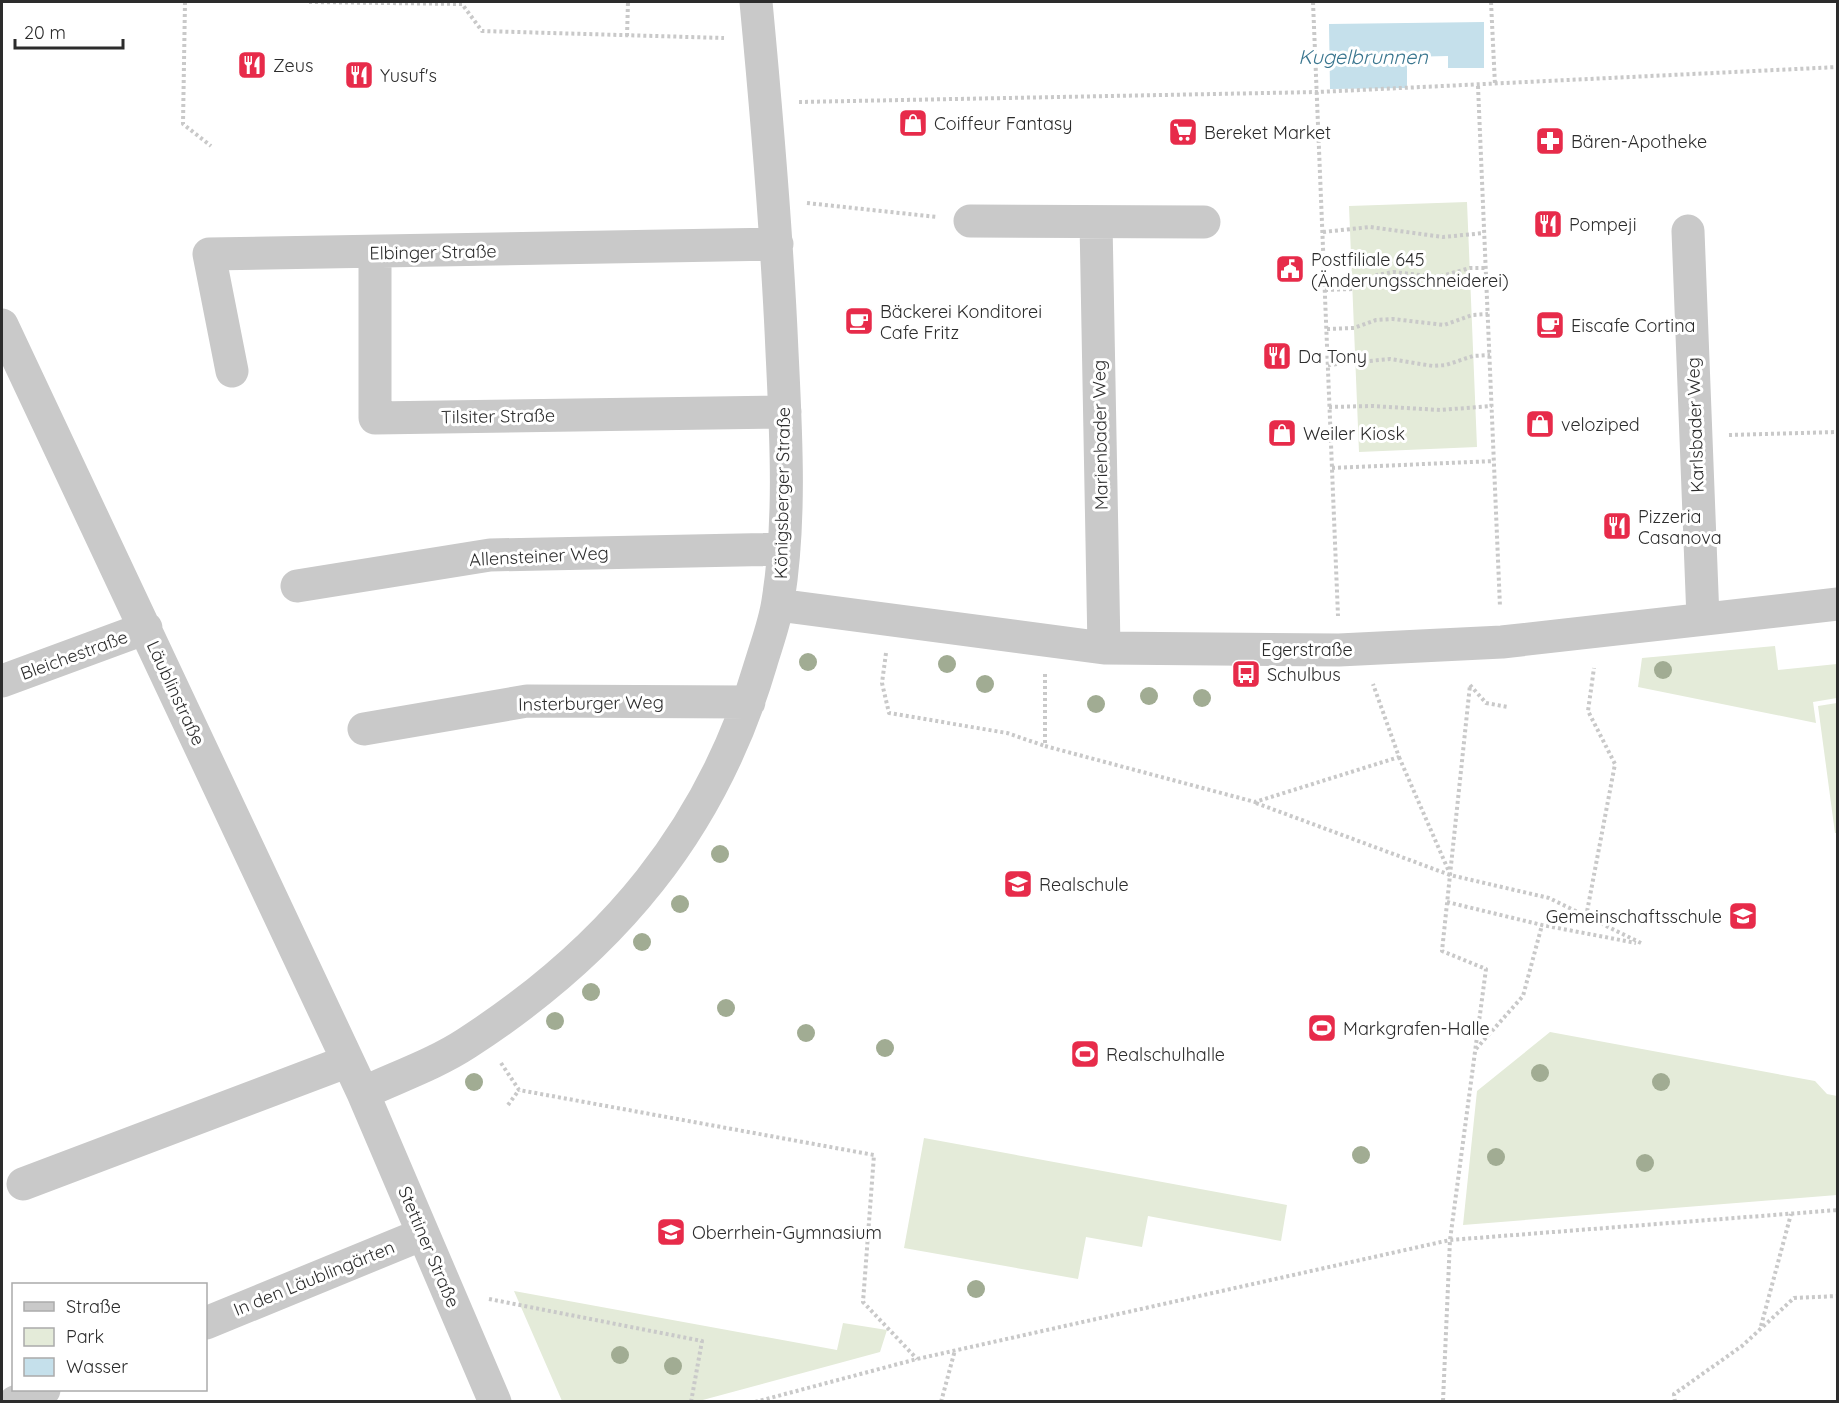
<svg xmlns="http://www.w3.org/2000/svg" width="1839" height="1403" viewBox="0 0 1839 1403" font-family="Quicksand,sans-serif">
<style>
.green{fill:#e4ebd9}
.water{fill:#c5e0eb}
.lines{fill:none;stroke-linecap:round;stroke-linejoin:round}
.path{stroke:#c9c9c9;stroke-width:4;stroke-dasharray:3 3;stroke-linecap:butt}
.street{stroke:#c9c9c9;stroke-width:33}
.tree{fill:#a1ac93}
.labels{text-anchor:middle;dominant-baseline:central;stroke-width:6;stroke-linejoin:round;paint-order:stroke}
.poi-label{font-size:18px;fill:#2c2c2c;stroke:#fff;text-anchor:start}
.street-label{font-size:18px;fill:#2c2c2c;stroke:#fff}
.water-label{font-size:20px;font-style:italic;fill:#3a768f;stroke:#fff}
</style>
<rect width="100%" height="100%" fill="#fff"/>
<path class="green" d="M 1467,202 L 1477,447 L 1359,452 L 1349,206 Z
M 1775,646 L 1778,670 L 1837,664 L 1837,698 L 1813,702 L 1816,723 L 1638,687 L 1642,658 Z
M 1837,703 L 1838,833 L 1835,833 L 1818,706 Z
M 1550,1032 L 1815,1081 L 1827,1094 L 1837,1096 L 1837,1195 L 1463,1225 L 1477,1091 Z
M 924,1138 L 1287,1205 L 1281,1241 L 1148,1216 L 1142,1247 L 1086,1237 L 1078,1279 L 904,1248 Z
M 514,1291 L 837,1350 L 843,1323 L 887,1330 L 880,1352 L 699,1401 L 562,1401 Z"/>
<path class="water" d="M 1484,22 L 1484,68 L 1448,68 L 1448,56 L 1407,57 L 1407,88 L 1330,89 L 1329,24 Z"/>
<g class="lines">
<path class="path" d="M 185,2 L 183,124 L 211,146
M 309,2 L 462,4 L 482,31 L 724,38
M 1313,2 L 1338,616
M 1491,2 L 1495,85
M 627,36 L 628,2
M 1478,86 L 1500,607
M 799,102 L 1318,92 L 1838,67
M 807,203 L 937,217
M 1323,232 L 1370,227 L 1443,237 L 1484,233
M 1325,290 L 1353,289 L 1377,275 L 1393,272 L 1438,277 L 1470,268 L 1486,268
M 1327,329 L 1354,328 L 1376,320 L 1393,319 L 1444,325 L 1472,315 L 1488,314
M 1328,365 L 1390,359 L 1433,366 L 1446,365 L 1473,356 L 1490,355
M 1329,407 L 1372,406 L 1440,410 L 1492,406
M 1729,435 L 1838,432
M 1332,468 L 1494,461
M 886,653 L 882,683 L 889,713 L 1007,733 L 1045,746
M 1045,674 L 1045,746 L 1255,802 L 1399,757 L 1373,684
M 1470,685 L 1486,703 L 1508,707
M 1399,757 L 1450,874
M 1256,803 L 1450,875 L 1549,898 L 1643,944
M 1447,902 L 1542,925 L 1636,943
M 1586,917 L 1615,764 L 1588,711 L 1594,668
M 1476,1049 L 1523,996 L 1542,925
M 501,1063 L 519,1090 L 874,1155 L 863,1302 L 917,1359
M 508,1105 L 519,1090
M 489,1299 L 702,1341 L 691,1402
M 1761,1326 L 1791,1214
M 1443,1401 L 1450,1240 L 1486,969 L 1442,951 L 1470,685
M 755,1402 L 917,1359 L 1450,1240 L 1838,1210
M 941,1402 L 955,1350
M 1675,1402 L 1674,1394 L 1742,1346 L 1794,1298 L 1838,1296"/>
<path class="street" d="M 970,221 L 1204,222
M 1096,222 L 1104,648
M 1688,231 L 1703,619
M 375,253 L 375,418 L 785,412
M 2,325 L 363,1093 L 495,1402
M 232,371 L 209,254 L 777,244
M 297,586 L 490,555 L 784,549
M 778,605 L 1104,648 L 1339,650 L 1502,642 L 1838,604
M 2,681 L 146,628
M 364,729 L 527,701 L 749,702
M 363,1093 C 397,1077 435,1064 467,1043 C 612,949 712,830 761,663 C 767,643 775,622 778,601 C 791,520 786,434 782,352 C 777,235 767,118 756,2
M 23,1184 L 348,1061
M 206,1323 L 423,1234
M 15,1402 L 44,1390"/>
</g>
<g class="tree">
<circle cx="808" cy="662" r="9"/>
<circle cx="947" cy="664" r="9"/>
<circle cx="1663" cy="670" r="9"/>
<circle cx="985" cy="684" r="9"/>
<circle cx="1149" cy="696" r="9"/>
<circle cx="1202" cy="698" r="9"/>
<circle cx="1096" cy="704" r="9"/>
<circle cx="720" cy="854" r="9"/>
<circle cx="680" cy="904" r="9"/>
<circle cx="642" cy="942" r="9"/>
<circle cx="591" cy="992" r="9"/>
<circle cx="726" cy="1008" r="9"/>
<circle cx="555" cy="1021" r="9"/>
<circle cx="806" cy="1033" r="9"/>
<circle cx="885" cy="1048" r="9"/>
<circle cx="1540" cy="1073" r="9"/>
<circle cx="474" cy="1082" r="9"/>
<circle cx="1661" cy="1082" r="9"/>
<circle cx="1361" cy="1155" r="9"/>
<circle cx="1496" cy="1157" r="9"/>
<circle cx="1645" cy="1163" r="9"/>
<circle cx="976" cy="1289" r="9"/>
<circle cx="620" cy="1355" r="9"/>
<circle cx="673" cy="1366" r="9"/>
</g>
<defs>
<g id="restaurant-square" transform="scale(1.5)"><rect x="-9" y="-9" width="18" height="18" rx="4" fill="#e72b4a" stroke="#fff"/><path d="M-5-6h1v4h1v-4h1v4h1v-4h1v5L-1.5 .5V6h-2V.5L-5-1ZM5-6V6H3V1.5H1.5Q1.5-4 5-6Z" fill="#fff"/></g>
<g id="shop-square" transform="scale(1.5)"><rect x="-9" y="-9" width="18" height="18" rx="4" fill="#e72b4a" stroke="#fff"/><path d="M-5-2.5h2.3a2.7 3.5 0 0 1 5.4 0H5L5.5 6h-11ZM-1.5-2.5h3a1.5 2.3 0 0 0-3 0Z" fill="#fff"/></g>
<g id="supermarket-square" transform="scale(1.5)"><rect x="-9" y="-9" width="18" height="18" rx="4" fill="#e72b4a" stroke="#fff"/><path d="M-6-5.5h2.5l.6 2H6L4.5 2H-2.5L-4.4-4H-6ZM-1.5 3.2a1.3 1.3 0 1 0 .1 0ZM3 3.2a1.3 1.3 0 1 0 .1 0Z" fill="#fff"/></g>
<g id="pharmacy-square" transform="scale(1.5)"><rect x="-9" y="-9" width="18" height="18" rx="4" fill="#e72b4a" stroke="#fff"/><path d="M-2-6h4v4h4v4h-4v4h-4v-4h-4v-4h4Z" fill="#fff"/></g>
<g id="civic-square" transform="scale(1.5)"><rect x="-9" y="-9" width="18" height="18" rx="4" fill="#e72b4a" stroke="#fff"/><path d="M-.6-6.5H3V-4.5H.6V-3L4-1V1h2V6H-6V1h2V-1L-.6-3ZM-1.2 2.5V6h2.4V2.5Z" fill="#fff"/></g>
<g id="cafe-square" transform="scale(1.5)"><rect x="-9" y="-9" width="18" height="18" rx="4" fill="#e72b4a" stroke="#fff"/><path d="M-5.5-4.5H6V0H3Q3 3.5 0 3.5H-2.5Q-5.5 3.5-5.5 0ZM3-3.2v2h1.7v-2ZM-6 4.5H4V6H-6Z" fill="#fff"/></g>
<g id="bus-square" transform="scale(1.5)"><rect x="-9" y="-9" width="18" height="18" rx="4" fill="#e72b4a" stroke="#fff"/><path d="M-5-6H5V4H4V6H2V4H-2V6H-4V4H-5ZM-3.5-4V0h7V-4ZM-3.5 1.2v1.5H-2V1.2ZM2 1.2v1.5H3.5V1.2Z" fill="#fff"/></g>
<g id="school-square" transform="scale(1.5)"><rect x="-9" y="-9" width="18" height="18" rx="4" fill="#e72b4a" stroke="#fff"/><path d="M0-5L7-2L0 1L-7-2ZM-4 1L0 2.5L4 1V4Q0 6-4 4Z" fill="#fff"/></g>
<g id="stadium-square" transform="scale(1.5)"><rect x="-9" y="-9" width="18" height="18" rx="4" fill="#e72b4a" stroke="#fff"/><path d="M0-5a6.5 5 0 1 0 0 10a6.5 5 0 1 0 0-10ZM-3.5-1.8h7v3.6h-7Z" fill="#fff"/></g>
</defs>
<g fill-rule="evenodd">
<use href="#restaurant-square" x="252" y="65"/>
<use href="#restaurant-square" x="359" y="75"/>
<use href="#shop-square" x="913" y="123"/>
<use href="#supermarket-square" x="1183" y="132"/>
<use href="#pharmacy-square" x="1550" y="141"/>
<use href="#restaurant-square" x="1548" y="224"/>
<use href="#civic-square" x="1290" y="269"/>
<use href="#cafe-square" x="859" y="321"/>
<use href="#cafe-square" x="1550" y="325"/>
<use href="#restaurant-square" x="1277" y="356"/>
<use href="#shop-square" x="1540" y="424"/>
<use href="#shop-square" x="1282" y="433"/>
<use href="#restaurant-square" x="1617" y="526"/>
<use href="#bus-square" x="1246" y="674"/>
<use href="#school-square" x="1018" y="884"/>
<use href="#school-square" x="1743" y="916"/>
<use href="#stadium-square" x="1322" y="1028"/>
<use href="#stadium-square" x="1085" y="1054"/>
<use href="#school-square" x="671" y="1232"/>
</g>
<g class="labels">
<g class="poi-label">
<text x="273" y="65">Zeus</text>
<text x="380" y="75">Yusuf's</text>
<text x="934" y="123">Coiffeur Fantasy</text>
<text x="1204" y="132">Bereket Market</text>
<text x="1571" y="141">Bären-Apotheke</text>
<text x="1569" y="224">Pompeji</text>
<text x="1311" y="259">Postfiliale 645<tspan x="1311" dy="21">(Änderungsschneiderei)</tspan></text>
<text x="880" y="311">Bäckerei Konditorei<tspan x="880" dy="21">Cafe Fritz</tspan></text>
<text x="1571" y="325">Eiscafe Cortina</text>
<text x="1298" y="356">Da Tony</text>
<text x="1561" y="424">veloziped</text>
<text x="1303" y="433">Weiler Kiosk</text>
<text x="1638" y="516">Pizzeria<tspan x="1638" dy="21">Casanova</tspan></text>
<text x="1267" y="674">Schulbus</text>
<text x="1039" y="884">Realschule</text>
<text x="1722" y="916" text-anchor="end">Gemeinschaftsschule</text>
<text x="1343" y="1028">Markgrafen-Halle</text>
<text x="1106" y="1054">Realschulhalle</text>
<text x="692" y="1232">Oberrhein-Gymnasium</text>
</g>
<g class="street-label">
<text transform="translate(433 252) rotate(-1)">Elbinger Straße</text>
<text transform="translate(498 416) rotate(-1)">Tilsiter Straße</text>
<text transform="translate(1695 425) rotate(-92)">Karlsbader Weg</text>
<text transform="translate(1100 435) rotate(-91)">Marienbader Weg</text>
<text transform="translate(782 493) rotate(-89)">Königsberger Straße</text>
<text transform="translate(539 556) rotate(-3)">Allensteiner Weg</text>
<text x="1307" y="649">Egerstraße</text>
<text transform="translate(74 655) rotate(-20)">Bleichestraße</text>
<text transform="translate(176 693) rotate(65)">Läublinstraße</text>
<text transform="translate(591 703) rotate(-1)">Insterburger Weg</text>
<text transform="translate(429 1247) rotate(67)">Stettiner Straße</text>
<text transform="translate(314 1278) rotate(-22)">In den Läublingärten</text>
</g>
<g class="water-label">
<text x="1363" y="56">Kugelbrunnen</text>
</g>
</g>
<rect width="1839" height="1403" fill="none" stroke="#2c2c2c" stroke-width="6"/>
<rect x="12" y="1283" width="195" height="108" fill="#ffffff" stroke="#ababab" stroke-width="1.5"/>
<rect x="24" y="1302" width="30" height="9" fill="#c9c9c9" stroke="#ababab" stroke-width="1.5"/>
<text x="66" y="1313" font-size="18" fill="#2c2c2c">Straße</text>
<rect x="24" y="1328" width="30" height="18" fill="#e4ebd9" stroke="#ababab" stroke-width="1.5"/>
<text x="66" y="1343" font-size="18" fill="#2c2c2c">Park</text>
<rect x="24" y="1358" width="30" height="18" fill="#c5e0eb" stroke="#ababab" stroke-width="1.5"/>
<text x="66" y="1373" font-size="18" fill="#2c2c2c">Wasser</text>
<path d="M15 39v9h108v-9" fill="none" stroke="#2c2c2c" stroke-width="3"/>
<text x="24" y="39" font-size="18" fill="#2c2c2c" stroke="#ffffff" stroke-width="4.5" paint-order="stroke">20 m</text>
</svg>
